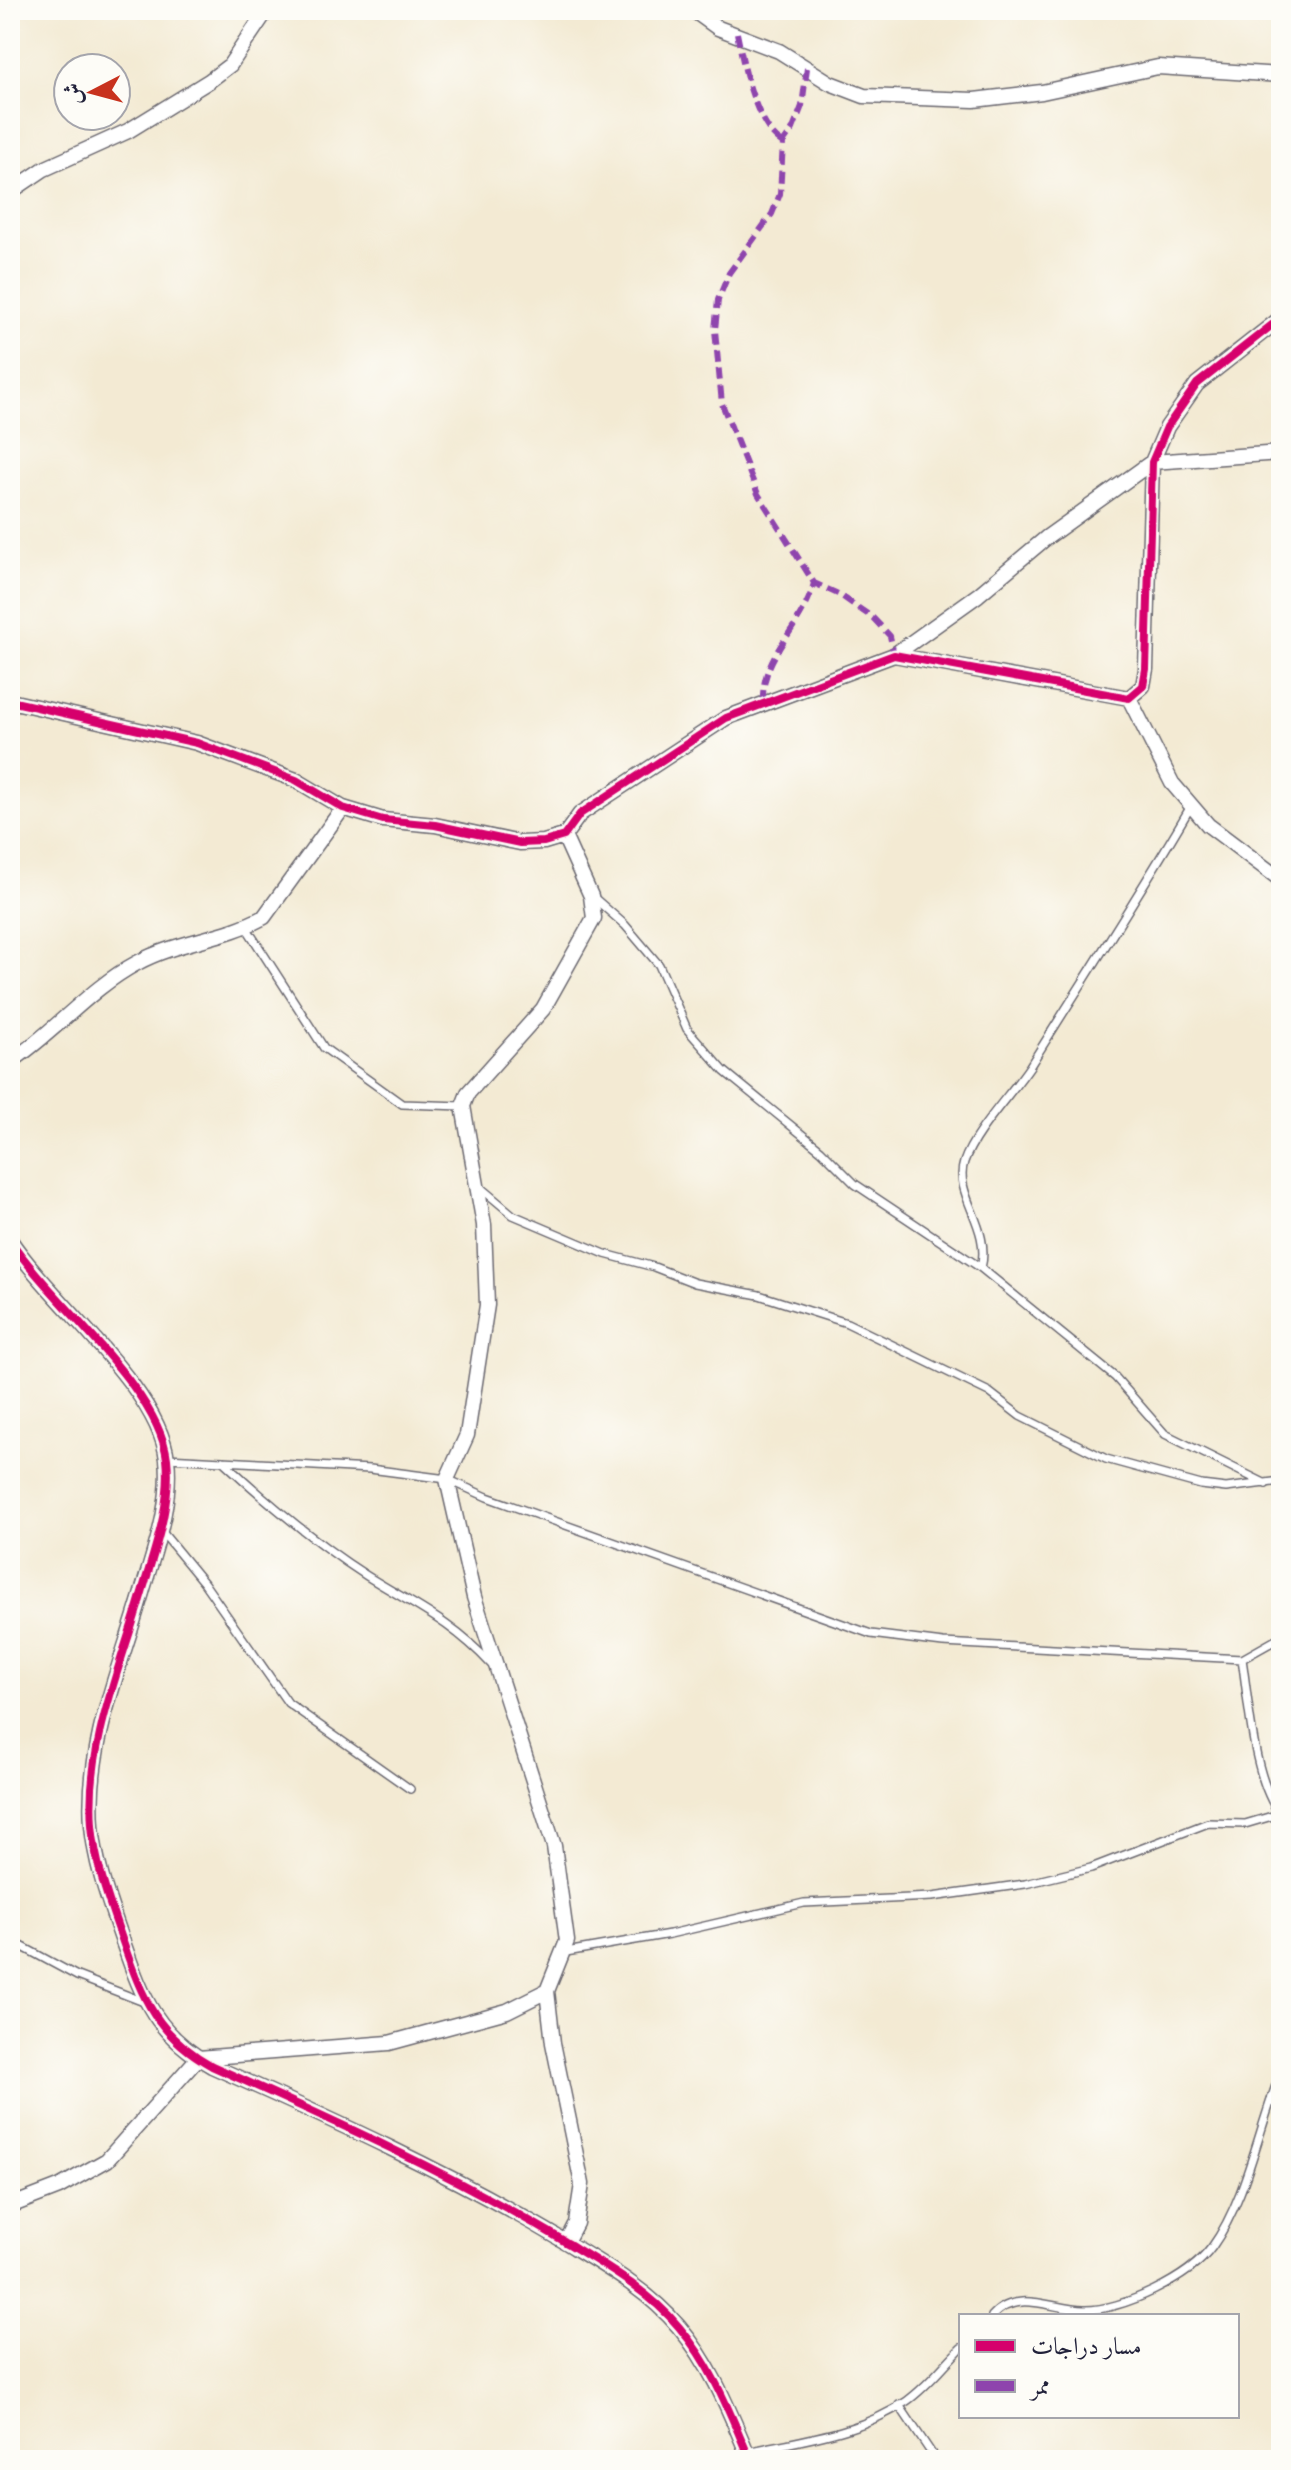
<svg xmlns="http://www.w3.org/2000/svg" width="1291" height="2470" viewBox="0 0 1291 2470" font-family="Vollkorn,Amiri,serif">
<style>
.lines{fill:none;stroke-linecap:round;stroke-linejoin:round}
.service-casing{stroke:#6b6870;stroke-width:10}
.minor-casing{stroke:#6b6870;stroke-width:17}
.service{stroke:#fff;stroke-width:7}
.minor{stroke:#fff;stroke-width:14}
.quiet{stroke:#8e44ad;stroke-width:6;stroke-dasharray:12 6;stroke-linecap:butt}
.cycleway-casing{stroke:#fdfcf7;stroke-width:13}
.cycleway{stroke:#d6006c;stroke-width:8}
</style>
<rect width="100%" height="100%" fill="#fdfcf7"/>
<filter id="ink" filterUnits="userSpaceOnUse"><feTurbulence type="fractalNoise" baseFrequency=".0125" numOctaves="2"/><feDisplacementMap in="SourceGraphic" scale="16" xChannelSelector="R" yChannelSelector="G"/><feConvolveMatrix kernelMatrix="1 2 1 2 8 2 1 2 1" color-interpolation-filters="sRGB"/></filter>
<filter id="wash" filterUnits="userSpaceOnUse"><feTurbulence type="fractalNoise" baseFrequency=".006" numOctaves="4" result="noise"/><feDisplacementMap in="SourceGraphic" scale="32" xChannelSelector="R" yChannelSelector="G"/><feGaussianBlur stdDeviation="1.8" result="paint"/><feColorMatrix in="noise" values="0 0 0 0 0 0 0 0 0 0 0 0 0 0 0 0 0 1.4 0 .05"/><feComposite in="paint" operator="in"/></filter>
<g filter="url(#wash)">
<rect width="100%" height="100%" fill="#f3ead3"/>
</g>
<g filter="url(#ink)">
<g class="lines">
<g class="service-casing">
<path id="service" d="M 592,896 L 625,925 L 659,965 L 687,1029 L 724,1071 L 821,1150 L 855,1184 L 981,1268 L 1115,1377 L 1165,1434 L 1266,1484
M 246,927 L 324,1048 L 402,1104 L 463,1106
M 481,1188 L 513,1215 L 605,1254 L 654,1267 L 695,1283 L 759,1295 L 847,1323 L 989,1392 L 1020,1416 L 1106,1459 L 1201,1485 L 1226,1488 L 1281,1481
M 981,1268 C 992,1227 953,1195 964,1162 C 974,1132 1012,1093 1030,1066 C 1084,979 1140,894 1191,806
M 167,1458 L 370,1469 L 447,1479 L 487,1497 L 871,1634 L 943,1643 L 1242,1659 L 1281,1637
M 223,1461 C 269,1504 314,1542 367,1576 C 415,1606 451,1621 491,1664
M 162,1532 L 204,1583 L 288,1703 L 410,1789
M 1242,1659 C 1249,1703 1253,1779 1280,1814
M 10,1940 L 77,1976 L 144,2002
M 566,1952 L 670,1934 L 804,1903 L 932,1897 L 1025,1884 L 1091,1868 L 1208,1823 L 1245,1824 L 1279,1814
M 992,2316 C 1017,2288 1054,2310 1084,2310 C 1121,2311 1190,2278 1212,2247 C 1246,2200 1259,2127 1281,2072
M 899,2405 L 936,2460
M 747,2452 C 801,2440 861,2433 907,2401 C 927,2387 944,2365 961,2348"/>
</g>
<g class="minor-casing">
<path id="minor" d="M 693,10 L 718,28 L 779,51 L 830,83 L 864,96 L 974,100 L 1042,92 L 1158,67 L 1281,75
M 10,192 L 44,169 L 128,131 L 209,81 L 230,65 L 267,10
M 894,655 L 978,595 L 1046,538 L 1152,462 L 1281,453
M 1129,698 L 1172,783 L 1208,825 L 1281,880
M 10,701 L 197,743 L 296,780 L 343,808 L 383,820 L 435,825 L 520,843 L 544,842 L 564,836 L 580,814 L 726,718 L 894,655 L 1129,698 L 1143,686 L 1146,669 L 1152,462 L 1167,427 L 1197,384 L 1281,318
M 564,836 L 591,896 L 594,918 L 543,1009 L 468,1093 L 463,1106 L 484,1225 L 487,1305 L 467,1435 L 447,1479 L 474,1597 L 554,1846 L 567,1941 L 547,1991 L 553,2043 L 582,2184 L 576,2223 L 566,2242
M 10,1062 C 54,1033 90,988 137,963 C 177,941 224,939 264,917 L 343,808
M 10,1240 C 51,1302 159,1388 167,1459 C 172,1502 155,1549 143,1589 C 121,1666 86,1744 92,1825 C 95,1865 110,1904 123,1942 C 143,2000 157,2035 212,2066 C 331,2119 452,2174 564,2241 C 605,2266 648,2290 679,2327 C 713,2367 730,2413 750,2460
M 10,2206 L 59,2187 L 107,2160 L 198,2058 L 389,2043 L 507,2011 L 547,1991"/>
</g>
<use href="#service" class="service"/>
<use href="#minor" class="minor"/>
<path class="quiet" d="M 737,33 C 743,63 755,127 783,143
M 807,68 L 802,106 L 793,129 L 783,143 L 780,194 L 772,214 L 729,273 L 718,300 L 715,330 L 722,404 L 758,494 L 814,583 L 840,595 L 873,618 L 890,636 L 894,655
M 763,702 C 761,653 801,632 814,583"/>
<g class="cycleway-casing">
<path id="cycleway" d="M 10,701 L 197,743 L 296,780 L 343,808 L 383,820 L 435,825 L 520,843 L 544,842 L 564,836 L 580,814 L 726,718 L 894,655 L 1129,698 L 1143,686 L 1146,669 L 1152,462 L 1167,427 L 1197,384 L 1281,318
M 10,1240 C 51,1302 159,1388 167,1459 C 172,1502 155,1549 143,1589 C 121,1666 86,1744 92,1825 C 95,1865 110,1904 123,1942 C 143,2000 157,2035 212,2066 C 331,2119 452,2174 564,2241 C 605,2266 648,2290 679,2327 C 713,2367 730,2413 750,2460"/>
</g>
<use href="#cycleway" class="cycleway"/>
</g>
</g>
<rect width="1291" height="2470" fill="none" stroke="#fdfcf7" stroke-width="40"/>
<rect x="959" y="2314" width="280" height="104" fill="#fdfcf7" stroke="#a5a5ac" stroke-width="2"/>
<rect x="975" y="2340" width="40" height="12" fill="#d6006c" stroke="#a5a5ac" stroke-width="2"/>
<text x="1031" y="2354" font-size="24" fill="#22223b">مسار دراجات</text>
<rect x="975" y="2380" width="40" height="12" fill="#8e44ad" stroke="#a5a5ac" stroke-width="2"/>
<text x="1031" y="2394" font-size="24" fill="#22223b">ممر</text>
<g transform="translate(92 92) rotate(264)"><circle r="38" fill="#fdfcf7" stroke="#a5a5ac" stroke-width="2"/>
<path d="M0-6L14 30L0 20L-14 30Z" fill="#c8321e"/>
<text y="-12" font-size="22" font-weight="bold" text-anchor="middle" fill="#22223b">ش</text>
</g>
</svg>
